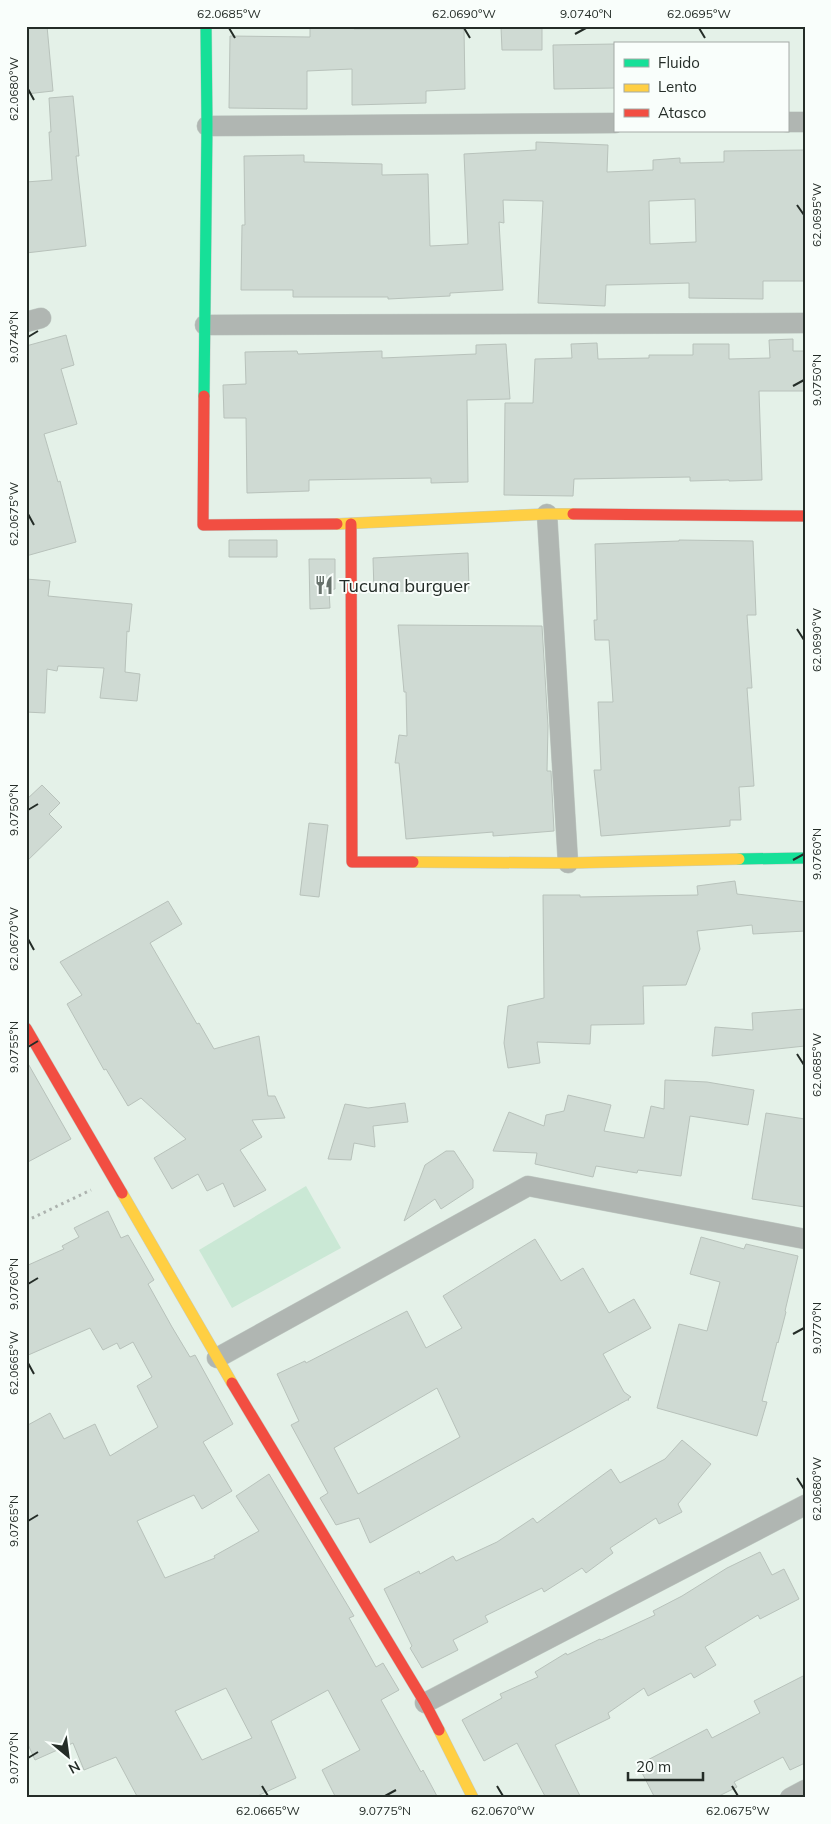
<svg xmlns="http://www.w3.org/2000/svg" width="831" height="1824" viewBox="0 0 831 1824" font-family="Mulish,sans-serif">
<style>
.green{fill:#cae8d5}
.building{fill:#cfdad3;stroke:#b8c2bb;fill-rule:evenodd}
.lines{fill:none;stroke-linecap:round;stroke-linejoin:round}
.street-casing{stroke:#c2cdc6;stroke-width:21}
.fast-casing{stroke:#c2cdc6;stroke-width:12}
.slow-casing{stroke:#c2cdc6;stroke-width:12}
.jam-casing{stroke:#c2cdc6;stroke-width:12}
.path{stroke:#acb2ae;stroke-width:3;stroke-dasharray:2.5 4;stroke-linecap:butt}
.street{stroke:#b0b6b2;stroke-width:20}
.fast{stroke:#16e098;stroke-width:11}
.slow{stroke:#ffcf43;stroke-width:11}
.jam{stroke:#f24e42;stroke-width:11}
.ticks{fill:none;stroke:#242c27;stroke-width:2}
.labels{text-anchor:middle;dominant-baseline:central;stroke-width:4;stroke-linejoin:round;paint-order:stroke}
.poi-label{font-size:18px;fill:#242c27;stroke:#f9fefb;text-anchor:start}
.neatline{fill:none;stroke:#242c27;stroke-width:2}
.ticks-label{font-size:12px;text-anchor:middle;fill:#242c27}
</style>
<rect width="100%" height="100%" fill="#e4f1e8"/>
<path class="green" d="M 306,1186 L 341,1248 L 232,1308 L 199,1250 Z"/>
<path class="building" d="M 26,26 L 47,26 L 53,91 L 26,94 Z
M 310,26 L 354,26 L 354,29 L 464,29 L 465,89 L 426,91 L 426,103 L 352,105 L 352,69 L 307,71 L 307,109 L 229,108 L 230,36 L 310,37 Z
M 501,27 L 542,27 L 542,50 L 502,50 Z
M 615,44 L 615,88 L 554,89 L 553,45 Z
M 73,96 L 79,156 L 76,156 L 86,246 L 26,253 L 26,182 L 52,180 L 49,132 L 51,132 L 49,98 Z
M 536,142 L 608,145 L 607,172 L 653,170 L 653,160 L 680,158 L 680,163 L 724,162 L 724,151 L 805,150 L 805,281 L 763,281 L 763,299 L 689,298 L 689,283 L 606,285 L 605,306 L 538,303 L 543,201 L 503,200 L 504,223 L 499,222 L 503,290 L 450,293 L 450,296 L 388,299 L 388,297 L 293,297 L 293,290 L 241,290 L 242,225 L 245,225 L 244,156 L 304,155 L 304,162 L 382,164 L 382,175 L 428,174 L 430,246 L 468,244 L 464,154 L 536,150 ZM 695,199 L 696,242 L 650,244 L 649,201 Z
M 66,335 L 74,365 L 61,369 L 77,424 L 44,434 L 58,482 L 60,481 L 76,542 L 26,556 L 26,346 Z
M 793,339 L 793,351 L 805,351 L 805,391 L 759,391 L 762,480 L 729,481 L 729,480 L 690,481 L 690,477 L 574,479 L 573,496 L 504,495 L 505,403 L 533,403 L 535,359 L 572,358 L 571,344 L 597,343 L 598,359 L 649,358 L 649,355 L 693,355 L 693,344 L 729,344 L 729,359 L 770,358 L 769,340 Z
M 506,344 L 510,399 L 467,400 L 468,482 L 431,483 L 431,478 L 309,480 L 309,491 L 247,493 L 246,418 L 224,418 L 223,385 L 246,384 L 245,352 L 297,351 L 298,354 L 382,351 L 382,358 L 476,354 L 476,345 Z
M 229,540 L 277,540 L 277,557 L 229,557 Z
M 679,540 L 753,541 L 756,615 L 747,615 L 752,688 L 747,688 L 754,786 L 739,787 L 741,820 L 730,820 L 730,826 L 601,836 L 594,770 L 601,770 L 598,702 L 613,702 L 609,640 L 595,640 L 594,620 L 597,620 L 595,544 L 679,541 Z
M 468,553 L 469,589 L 374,592 L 373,558 Z
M 309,559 L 335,559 L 335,589 L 329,590 L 330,608 L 310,609 Z
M 26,579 L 50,581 L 48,596 L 132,604 L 129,632 L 127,631 L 125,672 L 140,674 L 137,701 L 100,698 L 104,668 L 58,666 L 57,671 L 47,669 L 45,713 L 26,712 Z
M 398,625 L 542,626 L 548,726 L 547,771 L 551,771 L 554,831 L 493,836 L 493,832 L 406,839 L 399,763 L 395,763 L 399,735 L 407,736 L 406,692 L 404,692 Z
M 42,785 L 60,803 L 49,814 L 62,827 L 26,862 L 26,800 Z
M 309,823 L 328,825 L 319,897 L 300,895 Z
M 735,881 L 737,894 L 805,902 L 805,931 L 753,934 L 752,925 L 697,931 L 700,949 L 686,985 L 643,986 L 644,1024 L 591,1025 L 590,1044 L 537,1042 L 540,1063 L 508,1068 L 504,1043 L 508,1006 L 544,998 L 543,895 L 580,895 L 580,897 L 698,895 L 697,886 Z
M 168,901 L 182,924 L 150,943 L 197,1024 L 199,1023 L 214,1049 L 259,1036 L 268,1096 L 275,1096 L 285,1118 L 252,1120 L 262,1137 L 240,1150 L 266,1190 L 234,1207 L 223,1183 L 207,1191 L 198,1174 L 172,1189 L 154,1158 L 186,1139 L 141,1098 L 128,1106 L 106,1069 L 104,1070 L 67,1004 L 82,995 L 60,962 Z
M 805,1009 L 805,1046 L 712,1056 L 715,1027 L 753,1030 L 752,1013 Z
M 26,1060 L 71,1139 L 26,1163 Z
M 665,1080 L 707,1082 L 754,1090 L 748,1125 L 690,1116 L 681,1176 L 638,1170 L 637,1173 L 596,1166 L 593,1177 L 535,1164 L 537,1153 L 493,1151 L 509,1112 L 544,1126 L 546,1115 L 564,1111 L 568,1095 L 611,1105 L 604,1131 L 644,1138 L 651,1106 L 664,1109 Z
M 405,1103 L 408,1122 L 373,1126 L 375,1147 L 354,1143 L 351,1160 L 328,1159 L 345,1104 L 368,1108 Z
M 766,1113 L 805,1119 L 805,1207 L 752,1199 Z
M 446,1151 L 454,1151 L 473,1180 L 473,1188 L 441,1209 L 435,1199 L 404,1221 L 425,1165 Z
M 108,1211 L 121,1238 L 128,1235 L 154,1280 L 148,1284 L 172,1327 L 190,1357 L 195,1355 L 233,1424 L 203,1442 L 232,1491 L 202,1509 L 194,1495 L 137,1521 L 165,1578 L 215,1558 L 214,1556 L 259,1531 L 236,1496 L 269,1474 L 354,1616 L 349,1618 L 376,1667 L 383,1663 L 399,1690 L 381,1700 L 421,1772 L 423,1770 L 438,1798 L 336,1798 L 322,1770 L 360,1750 L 328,1690 L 271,1721 L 296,1778 L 253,1798 L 138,1798 L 116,1757 L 84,1770 L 73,1743 L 35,1760 L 26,1740 L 26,1426 L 50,1413 L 64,1439 L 95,1424 L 110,1456 L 158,1427 L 137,1386 L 152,1377 L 133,1342 L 120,1349 L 117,1343 L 103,1350 L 90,1328 L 26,1356 L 26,1266 L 64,1249 L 62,1246 L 79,1237 L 74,1228 ZM 226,1688 L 252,1738 L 202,1760 L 175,1711 Z
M 701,1237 L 744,1249 L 746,1244 L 798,1256 L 785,1311 L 786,1312 L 778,1343 L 777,1342 L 762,1401 L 767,1402 L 757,1436 L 657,1408 L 679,1324 L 707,1331 L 720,1282 L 690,1274 Z
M 535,1239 L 561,1281 L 583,1268 L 609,1313 L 634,1299 L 651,1328 L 603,1354 L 624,1392 L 631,1397 L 628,1399 L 629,1400 L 627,1400 L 370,1543 L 359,1518 L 336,1525 L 320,1498 L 328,1493 L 291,1425 L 299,1421 L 277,1374 L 305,1361 L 306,1363 L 407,1311 L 426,1348 L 462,1328 L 443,1296 ZM 437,1388 L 460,1437 L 358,1494 L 334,1448 Z
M 682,1440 L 711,1464 L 678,1504 L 682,1512 L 659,1524 L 656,1518 L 610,1548 L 613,1553 L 586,1573 L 582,1568 L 544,1592 L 542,1588 L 485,1616 L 488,1622 L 453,1640 L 458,1650 L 422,1668 L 410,1648 L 412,1646 L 384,1589 L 419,1571 L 420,1574 L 453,1556 L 456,1561 L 497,1542 L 533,1518 L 537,1523 L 611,1469 L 620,1483 L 665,1459 Z
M 760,1552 L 772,1575 L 784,1569 L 799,1599 L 760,1619 L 758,1615 L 705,1647 L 716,1665 L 694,1678 L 691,1673 L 648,1696 L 644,1688 L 608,1713 L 610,1718 L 555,1745 L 581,1798 L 546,1798 L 517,1743 L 484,1761 L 462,1720 L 502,1698 L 500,1694 L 538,1677 L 535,1672 L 566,1653 L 567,1655 L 600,1639 L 601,1640 L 655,1615 L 653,1611 L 682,1596 L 727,1568 Z
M 805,1675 L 805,1763 L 790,1770 L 783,1757 L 734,1782 L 737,1787 L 715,1798 L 655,1798 L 638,1765 L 707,1729 L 712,1738 L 760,1713 L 754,1701 Z"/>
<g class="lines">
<g class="street-casing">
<path id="street" d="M 787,122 L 805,122
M 207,126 L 615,123
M 26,322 L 41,318
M 205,325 L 805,323
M 547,514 L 568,863
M 217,1358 L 528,1186 L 805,1239
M 425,1703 L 805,1505
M 790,1798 L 805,1790"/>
</g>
<g class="fast-casing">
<path id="fast" d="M 204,396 L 207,126 L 206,26
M 739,859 L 805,858"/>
</g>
<g class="slow-casing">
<path id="slow" d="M 337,524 L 547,514 L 573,514
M 413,862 L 568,863 L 739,859
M 122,1193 L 232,1383
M 439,1730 L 473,1798"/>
</g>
<g class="jam-casing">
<path id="jam" d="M 204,396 L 203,525 L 337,524
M 573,514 L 805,516
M 351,524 L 352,862 L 413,862
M 26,1028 L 122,1193
M 232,1383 L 425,1703 L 439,1730"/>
</g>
<path class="path" d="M 26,1221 L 91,1190"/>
<use href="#street" class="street"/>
<use href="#fast" class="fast"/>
<use href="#slow" class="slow"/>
<use href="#jam" class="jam"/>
</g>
<path class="ticks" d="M 229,28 L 235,38M 464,28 L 470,38M 699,28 L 705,38M 575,34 L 586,28M 28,89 L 34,100M 797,205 L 804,215M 28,337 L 38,331M 793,386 L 804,380M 28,514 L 34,525M 797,629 L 804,640M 28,810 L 38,804M 793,860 L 804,854M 28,939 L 34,950M 28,1047 L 38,1041M 797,1054 L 804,1065M 28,1284 L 38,1278M 793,1334 L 804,1328M 28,1363 L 34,1374M 797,1478 L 804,1489M 28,1521 L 38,1515M 28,1758 L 38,1752M 262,1786 L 268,1796M 497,1786 L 503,1796M 732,1786 L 738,1796M 385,1796 L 396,1790"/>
<defs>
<g id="restaurant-bare" transform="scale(1.5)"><path d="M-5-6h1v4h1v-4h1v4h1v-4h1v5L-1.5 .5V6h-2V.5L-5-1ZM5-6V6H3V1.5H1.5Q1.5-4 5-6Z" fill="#67716b" stroke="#f9fefb" stroke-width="2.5" paint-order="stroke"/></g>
</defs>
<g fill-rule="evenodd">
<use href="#restaurant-bare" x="324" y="585"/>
</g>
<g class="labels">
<g class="poi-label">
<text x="339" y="585">Tucuna burguer</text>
</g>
</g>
<rect width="831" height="1824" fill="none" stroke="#f9fefb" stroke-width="55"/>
<rect x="614" y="42" width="175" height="90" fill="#f9fefb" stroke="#a4aaa6"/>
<rect x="624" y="59" width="25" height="8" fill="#16e098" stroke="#a4aaa6"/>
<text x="658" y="68" font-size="15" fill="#242c27">Fluido</text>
<rect x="624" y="84" width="25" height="8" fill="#ffcf43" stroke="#a4aaa6"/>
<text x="658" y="92" font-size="15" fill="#242c27">Lento</text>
<rect x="624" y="109" width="25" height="8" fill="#f24e42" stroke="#a4aaa6"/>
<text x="658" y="118" font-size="15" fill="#242c27">Atasco</text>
<g transform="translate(68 1756) rotate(151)" stroke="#f9fefb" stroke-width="4" paint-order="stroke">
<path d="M0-4L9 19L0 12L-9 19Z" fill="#242c27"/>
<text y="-8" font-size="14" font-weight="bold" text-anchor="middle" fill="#242c27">N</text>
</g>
<path d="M628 1772v8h75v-8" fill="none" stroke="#242c27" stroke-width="2.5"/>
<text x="636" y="1772" font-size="15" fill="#242c27" stroke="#f9fefb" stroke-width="4" paint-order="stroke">20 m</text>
<rect x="28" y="28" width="776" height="1768" class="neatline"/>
<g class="ticks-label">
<text x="229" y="18">62.0685°W</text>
<text x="464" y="18">62.0690°W</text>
<text x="586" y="18">9.0740°N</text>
<text x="699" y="18">62.0695°W</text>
<text transform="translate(14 89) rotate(-90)" y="4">62.0680°W</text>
<text transform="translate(817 215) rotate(-90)" y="4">62.0695°W</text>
<text transform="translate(14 337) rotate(-90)" y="4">9.0740°N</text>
<text transform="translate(817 380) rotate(-90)" y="4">9.0750°N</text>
<text transform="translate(14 514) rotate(-90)" y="4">62.0675°W</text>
<text transform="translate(817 640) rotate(-90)" y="4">62.0690°W</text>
<text transform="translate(14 810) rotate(-90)" y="4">9.0750°N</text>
<text transform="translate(817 854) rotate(-90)" y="4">9.0760°N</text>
<text transform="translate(14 939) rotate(-90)" y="4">62.0670°W</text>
<text transform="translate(14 1047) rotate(-90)" y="4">9.0755°N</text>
<text transform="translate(817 1065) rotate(-90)" y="4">62.0685°W</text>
<text transform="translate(14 1284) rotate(-90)" y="4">9.0760°N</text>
<text transform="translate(817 1328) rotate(-90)" y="4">9.0770°N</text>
<text transform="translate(14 1363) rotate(-90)" y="4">62.0665°W</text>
<text transform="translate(817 1489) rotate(-90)" y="4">62.0680°W</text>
<text transform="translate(14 1521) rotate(-90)" y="4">9.0765°N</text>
<text transform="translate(14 1758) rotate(-90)" y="4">9.0770°N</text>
<text x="268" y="1815">62.0665°W</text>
<text x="385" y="1815">9.0775°N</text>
<text x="503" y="1815">62.0670°W</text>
<text x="738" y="1815">62.0675°W</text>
</g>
</svg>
